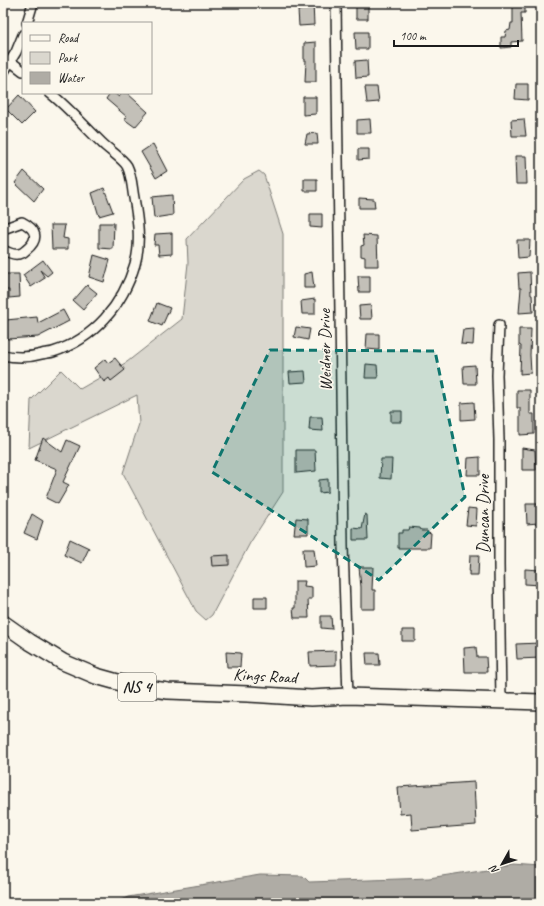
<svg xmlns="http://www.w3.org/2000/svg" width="544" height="906" viewBox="0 0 544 906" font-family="Caveat,sans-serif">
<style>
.green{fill:#dad7ce;stroke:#7b7a75}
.water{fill:#afaca5;stroke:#74726e}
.building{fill:#c3c0b8;stroke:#1c1c1c}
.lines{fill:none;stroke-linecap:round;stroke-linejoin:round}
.street-casing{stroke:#1c1c1c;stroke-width:12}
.primary-casing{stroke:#1c1c1c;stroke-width:18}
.street{stroke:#fbf7ec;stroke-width:9}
.primary{stroke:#fbf7ec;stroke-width:15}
.marked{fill:#0f766e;fill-opacity:0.2;stroke:#0f766e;stroke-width:3;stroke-dasharray:8 5;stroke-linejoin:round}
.labels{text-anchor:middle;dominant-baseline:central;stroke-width:3.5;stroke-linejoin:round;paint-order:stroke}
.shield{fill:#fbf7ec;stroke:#5f5e5a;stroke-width:1}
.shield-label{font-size:16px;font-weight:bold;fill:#1c1c1c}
.street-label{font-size:17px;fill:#1c1c1c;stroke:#fbf7ec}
</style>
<rect width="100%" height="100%" fill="#fbf7ec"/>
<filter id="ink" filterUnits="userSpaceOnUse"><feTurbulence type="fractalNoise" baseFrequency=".025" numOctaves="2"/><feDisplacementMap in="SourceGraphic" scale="8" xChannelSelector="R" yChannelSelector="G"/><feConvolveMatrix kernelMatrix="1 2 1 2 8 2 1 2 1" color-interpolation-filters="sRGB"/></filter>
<g filter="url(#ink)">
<path class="green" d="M 259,171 L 264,175 L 283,234 L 283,492 L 250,543 L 212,615 L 206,620 L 196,611 L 123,473 L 139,424 L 137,395 L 29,448 L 31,400 L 61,370 L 80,389 L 127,362 L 182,319 L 188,263 L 187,239 L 244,179 Z"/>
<path class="water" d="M 513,865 L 541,867 L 541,903 L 114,903 L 128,897 L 260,875 L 303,876 L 309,882 L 429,878 Z"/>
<path class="building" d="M 300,3 L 313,3 L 314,25 L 299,26 L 298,10 L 301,10 Z
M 513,3 L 525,3 L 525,13 L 521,13 L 522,41 L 511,42 L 511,47 L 501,48 L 501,37 L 505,37 L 506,31 L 510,30 L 511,23 L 513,23 Z
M 356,4 L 368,4 L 368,19 L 356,19 Z
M 355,32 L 368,32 L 368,49 L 356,49 Z
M 316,42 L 316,82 L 305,82 L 306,60 L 304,60 L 304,43 Z
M 367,60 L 368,77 L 356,78 L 355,61 Z
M 516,84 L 528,84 L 528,100 L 515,99 Z
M 365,87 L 377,87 L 379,102 L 367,103 Z
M 110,93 L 114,93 L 119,97 L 122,93 L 127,93 L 148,112 L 135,127 L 124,119 L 127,117 L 106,99 Z
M 19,95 L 35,112 L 22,125 L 6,109 Z
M 303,97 L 316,97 L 316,114 L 303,115 Z
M 370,119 L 371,133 L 357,133 L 357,120 Z
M 524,119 L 526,136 L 512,136 L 511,120 Z
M 317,133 L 318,144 L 305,144 L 307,134 Z
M 153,144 L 167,171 L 156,178 L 141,152 Z
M 358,149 L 369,149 L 369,159 L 358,160 Z
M 515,156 L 526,156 L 527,184 L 516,184 Z
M 24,171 L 43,189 L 34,201 L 15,183 Z
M 304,179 L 317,179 L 317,191 L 304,191 Z
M 104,188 L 113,212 L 99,216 L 92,193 Z
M 172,195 L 173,215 L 154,218 L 152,197 Z
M 359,198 L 374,199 L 375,208 L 359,208 Z
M 310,214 L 322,214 L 322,228 L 310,227 Z
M 99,223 L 114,223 L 113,249 L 99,248 Z
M 51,225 L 65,225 L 63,238 L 68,239 L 68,249 L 52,249 Z
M 172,233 L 172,254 L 159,255 L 158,245 L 154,245 L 155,234 Z
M 363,235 L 377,236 L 378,266 L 365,266 L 365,257 L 361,256 L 361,246 L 364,245 Z
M 517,240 L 530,240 L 529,257 L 518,258 Z
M 94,255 L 110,260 L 104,282 L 89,277 Z
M 43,260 L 52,272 L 47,276 L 40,270 L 45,278 L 31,287 L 23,275 Z
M 312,272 L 314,288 L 304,288 L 304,274 Z
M 530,272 L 531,295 L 532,295 L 533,312 L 519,313 L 521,288 L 519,288 L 518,273 Z
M 3,274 L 19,274 L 20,297 L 9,298 L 9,290 L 3,290 Z
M 358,276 L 370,276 L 370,292 L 359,292 Z
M 87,285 L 97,293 L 83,310 L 73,301 Z
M 315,299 L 315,314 L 302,314 L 301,301 Z
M 157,303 L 170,308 L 162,326 L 150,321 Z
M 371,305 L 372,319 L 360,319 L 359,306 Z
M 63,310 L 69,321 L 38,337 L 7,339 L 6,320 L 37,317 L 38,323 Z
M 296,327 L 310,329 L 308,340 L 294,337 Z
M 474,329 L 473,345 L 461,344 L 463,330 Z
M 519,329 L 531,329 L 530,355 L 531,373 L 520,374 L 521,346 L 519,345 Z
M 367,334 L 379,334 L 379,350 L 366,349 Z
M 115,358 L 125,370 L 111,381 L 109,378 L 104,382 L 94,368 L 105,359 L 108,363 Z
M 366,364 L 377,365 L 378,378 L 365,378 Z
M 475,365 L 476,384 L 464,384 L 463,366 Z
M 305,371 L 306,382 L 290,383 L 289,372 Z
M 517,390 L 530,390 L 530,414 L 534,414 L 534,434 L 520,435 L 520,408 L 517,408 Z
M 474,402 L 475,419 L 461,420 L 461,403 Z
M 391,411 L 402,411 L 402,422 L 391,422 Z
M 310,417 L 322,417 L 323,431 L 309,430 Z
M 43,438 L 62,452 L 67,440 L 80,446 L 63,482 L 69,485 L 58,504 L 46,498 L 57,469 L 35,460 Z
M 522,448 L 535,450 L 536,470 L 522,470 Z
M 296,450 L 315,450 L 316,471 L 296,473 Z
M 480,457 L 480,475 L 467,475 L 468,458 Z
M 381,459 L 392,459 L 391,479 L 380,478 Z
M 328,479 L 328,492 L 319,493 L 319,480 Z
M 526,504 L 538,504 L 538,523 L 527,524 Z
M 468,508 L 477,509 L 476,526 L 466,525 Z
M 32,514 L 43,521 L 37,539 L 24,533 Z
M 365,514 L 367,515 L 368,540 L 353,540 L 353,528 L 362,529 Z
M 296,518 L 308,519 L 308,534 L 294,534 Z
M 409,527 L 420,528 L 421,530 L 427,530 L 428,532 L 431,533 L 430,548 L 398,548 L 398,533 L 402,533 L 402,530 L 408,530 Z
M 70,539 L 89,548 L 82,563 L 64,555 Z
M 303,549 L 314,549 L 316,566 L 304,567 Z
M 229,555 L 229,565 L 212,566 L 211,556 Z
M 470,555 L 479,555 L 478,575 L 469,575 Z
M 359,567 L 373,567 L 372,590 L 375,590 L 375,609 L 361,609 L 361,587 Z
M 525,569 L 540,570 L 540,585 L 525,584 Z
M 295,581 L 305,581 L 304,586 L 312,587 L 312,599 L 308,599 L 309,618 L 294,618 L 293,608 L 295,608 Z
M 254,597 L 267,597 L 267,608 L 254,608 Z
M 321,616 L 331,616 L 332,629 L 321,628 Z
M 402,630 L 415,630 L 415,641 L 402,641 Z
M 540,643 L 541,658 L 517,659 L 516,644 Z
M 476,647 L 477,657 L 486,657 L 487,672 L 465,672 L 464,648 Z
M 336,651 L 336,665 L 310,666 L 309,652 Z
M 226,652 L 241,653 L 240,667 L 227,667 Z
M 366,653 L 379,653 L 380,665 L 367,665 Z
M 474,782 L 476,825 L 412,830 L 411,813 L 400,814 L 398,787 Z"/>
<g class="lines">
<g class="street-casing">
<path id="street" d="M 336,3 L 343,546 L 348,696
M 27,23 L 33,3
M 10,61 L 23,71
M 3,73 L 16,52 L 23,35
M 3,229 L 22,222 C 36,229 40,239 26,250 C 24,252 21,254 18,254 C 14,255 7,252 3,250
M 499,325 L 497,375 L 499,440 L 499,565 L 501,702
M 3,355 C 16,358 28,358 42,354 C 45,353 50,353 53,352 C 94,339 123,305 135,264 C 141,243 138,220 134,198 C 132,188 132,176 127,166 C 123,159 109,150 102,143 C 85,127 69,108 50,93"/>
</g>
<g class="primary-casing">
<path id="primary" d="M 3,623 L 30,642 L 63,662 L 96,676 L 132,686 L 168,691 L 248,694 L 311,698 L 348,696 L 541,702"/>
</g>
<use href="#street" class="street"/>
<use href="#primary" class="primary"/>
</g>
</g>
<path class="marked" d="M 270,350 L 435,351 L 465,497 L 379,580 L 212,472 Z"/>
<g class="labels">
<rect class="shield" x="118" y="673" width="38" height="28" rx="3"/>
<g class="shield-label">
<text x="137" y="687">NS 4</text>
</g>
<g class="street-label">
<text transform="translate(325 350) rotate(-91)">Weidner Drive</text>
<text transform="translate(483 514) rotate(-90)">Duncan Drive</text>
<text transform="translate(265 676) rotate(3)">Kings Road</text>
</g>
</g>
<rect width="544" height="906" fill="none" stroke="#fbf7ec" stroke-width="16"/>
<rect x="8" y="8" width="528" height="890" fill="none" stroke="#1c1c1c" stroke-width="1.5" filter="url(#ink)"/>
<rect x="22" y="22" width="130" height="72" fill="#fbf7ec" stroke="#a29f99"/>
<rect x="30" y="35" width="20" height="6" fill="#fbf7ec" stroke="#a29f99"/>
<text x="58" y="42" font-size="12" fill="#1c1c1c">Road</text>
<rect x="30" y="52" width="20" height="12" fill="#dad7ce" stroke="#a29f99"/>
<text x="58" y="62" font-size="12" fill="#1c1c1c">Park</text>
<rect x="30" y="72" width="20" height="12" fill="#afaca5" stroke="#a29f99"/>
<text x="58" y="82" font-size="12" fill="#1c1c1c">Water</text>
<g transform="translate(502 864) rotate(231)" stroke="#fbf7ec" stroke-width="3" paint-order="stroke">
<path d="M0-3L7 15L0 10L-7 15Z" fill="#1c1c1c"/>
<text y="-6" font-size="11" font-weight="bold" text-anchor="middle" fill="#1c1c1c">N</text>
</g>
<path d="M394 40v6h124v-6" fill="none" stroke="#1c1c1c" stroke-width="2"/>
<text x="400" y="40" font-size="12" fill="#1c1c1c" stroke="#fbf7ec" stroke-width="3" paint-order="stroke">100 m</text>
</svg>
